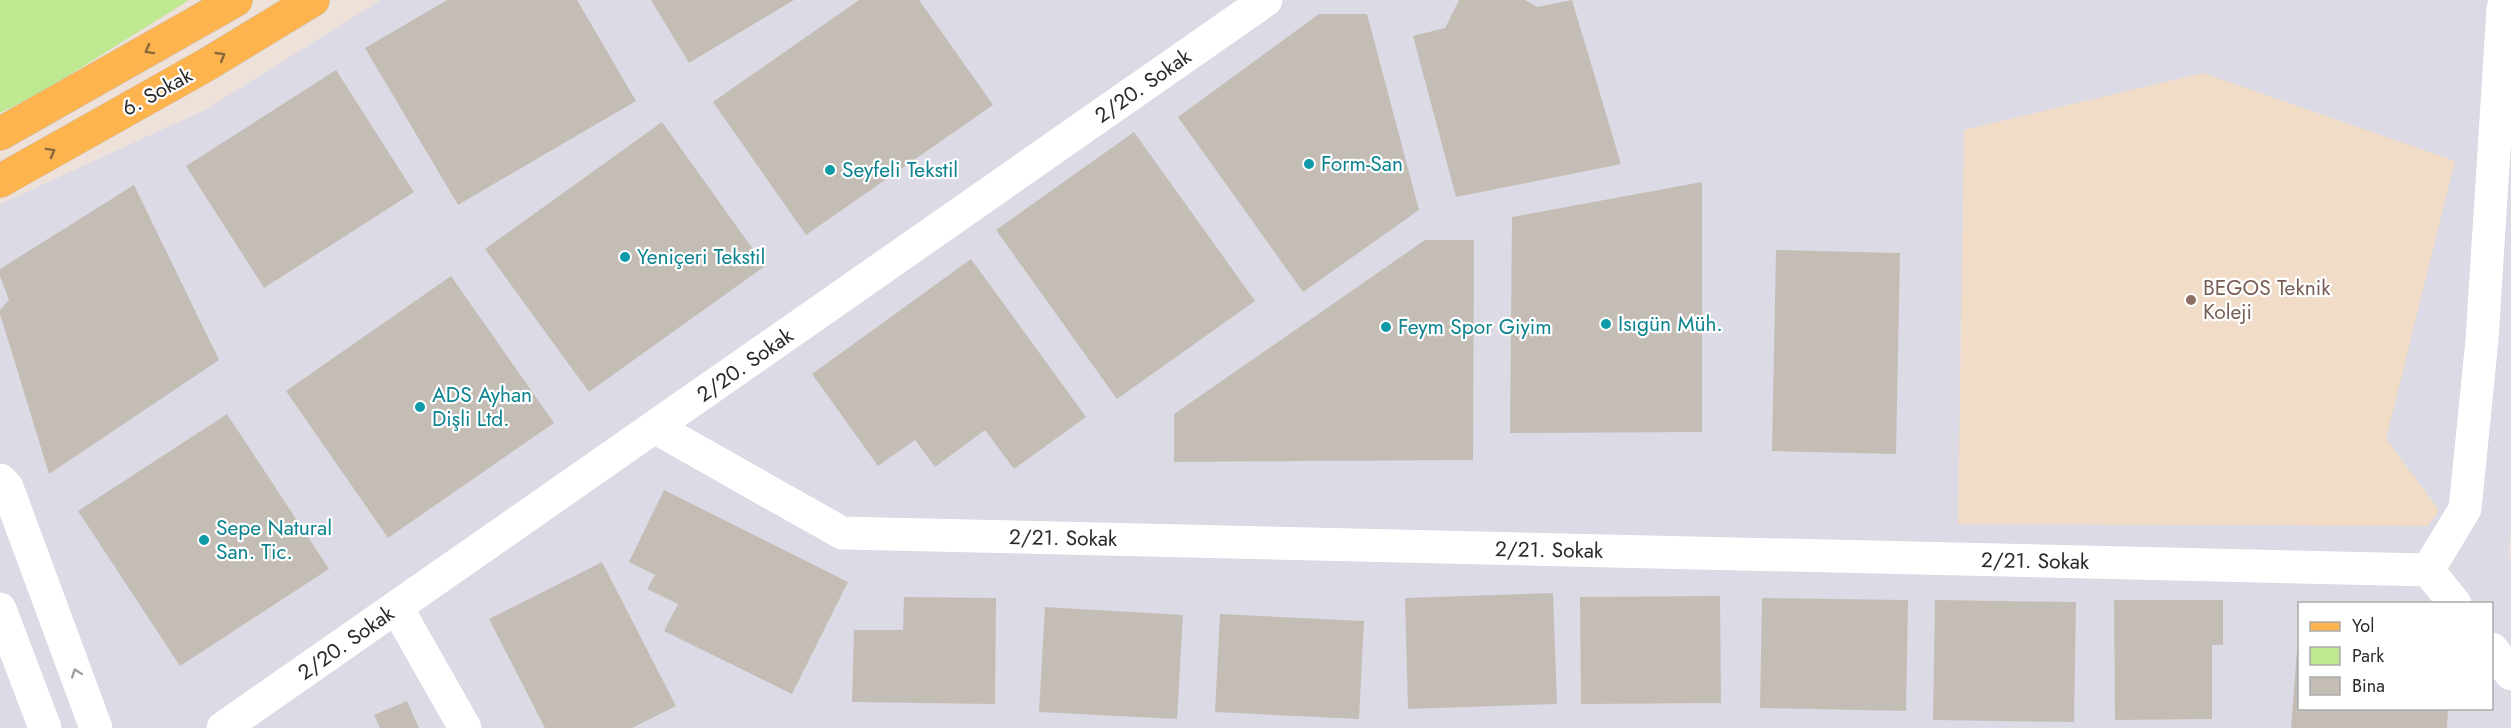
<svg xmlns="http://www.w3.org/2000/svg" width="2511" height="728" viewBox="0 0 2511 728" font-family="Jost,sans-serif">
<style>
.industrial{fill:#dcdbe5;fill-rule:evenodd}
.education{fill:#f1dcc7}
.green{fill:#bfe991}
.building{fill:#c4bdb6}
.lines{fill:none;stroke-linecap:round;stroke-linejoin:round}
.minor-casing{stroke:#cfd7e4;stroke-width:34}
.major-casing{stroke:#c3c3c3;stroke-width:34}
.minor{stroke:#fff;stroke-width:33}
.major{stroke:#fdb44f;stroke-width:33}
.oneway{stroke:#89683b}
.oneway2{stroke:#9f9f9f}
.culture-dot{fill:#0f9aa8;stroke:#fff;stroke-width:2}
.education-dot{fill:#8d6e63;stroke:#fff;stroke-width:2}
.labels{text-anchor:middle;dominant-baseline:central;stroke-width:4.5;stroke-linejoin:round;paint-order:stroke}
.street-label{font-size:21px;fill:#2a2a2a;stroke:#fff}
.culture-label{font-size:21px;fill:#0d838f;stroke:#fff;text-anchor:start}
.education-label{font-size:21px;fill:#785e54;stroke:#fff;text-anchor:start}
</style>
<rect width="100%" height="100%" fill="#ede1da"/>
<path class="industrial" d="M 381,0 L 2511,0 L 2511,528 L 2508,556 L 2511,561 L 2511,728 L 0,728 L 0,204 L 205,110 ZM 2300,604 L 2492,604 L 2492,708 L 2300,708 Z"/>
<path class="education" d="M 2203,73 L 2455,161 L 2386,439 L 2439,510 L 2428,526 L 1958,524 L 1964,130 Z"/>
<path class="green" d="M 0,0 L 189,0 L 44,91 L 0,113 Z"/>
<path class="building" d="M 447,0 L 577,0 L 636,101 L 458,205 L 365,48 Z
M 651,0 L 794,0 L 689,63 Z
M 859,0 L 919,0 L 993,105 L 806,235 L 713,102 Z
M 1459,0 L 1525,0 L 1537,7 L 1572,0 L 1621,164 L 1456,197 L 1413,36 L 1445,28 Z
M 1319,14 L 1367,14 L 1419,210 L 1303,292 L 1178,117 Z
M 336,70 L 414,192 L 264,288 L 186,166 Z
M 662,122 L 765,266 L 589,392 L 485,249 Z
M 1134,132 L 1255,301 L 1117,399 L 996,230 Z
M 1702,182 L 1702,432 L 1510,433 L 1512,217 Z
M 134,185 L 219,360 L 49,474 L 0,314 L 0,310 L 9,300 L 0,276 L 0,269 Z
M 1425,240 L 1474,240 L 1473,460 L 1174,462 L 1174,414 Z
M 1776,250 L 1900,253 L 1896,454 L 1772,451 Z
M 971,259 L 1086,417 L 1014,469 L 985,430 L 935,467 L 915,440 L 878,466 L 812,374 Z
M 451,276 L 554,423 L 388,538 L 286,391 Z
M 227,414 L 329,569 L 180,666 L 78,511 Z
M 664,490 L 848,582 L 792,694 L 664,631 L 678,604 L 647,589 L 655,575 L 629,562 Z
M 602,562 L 676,706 L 632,728 L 545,728 L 489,619 Z
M 1553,593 L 1557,704 L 1408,709 L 1405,598 Z
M 1720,596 L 1721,703 L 1581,704 L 1580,597 Z
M 904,597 L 996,598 L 995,704 L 852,702 L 854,630 L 903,630 Z
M 1762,598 L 1908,600 L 1906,711 L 1760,708 Z
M 1935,600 L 2076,602 L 2074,722 L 1933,720 Z
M 2114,600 L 2223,600 L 2223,645 L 2212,645 L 2212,719 L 2115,720 Z
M 1045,607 L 1183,615 L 1177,719 L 1039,712 Z
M 1220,614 L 1364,621 L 1359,719 L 1215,712 Z
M 2300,647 L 2300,708 L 2448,708 L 2447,728 L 2291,728 L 2297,650 Z
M 407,701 L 419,728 L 380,728 L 374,715 Z"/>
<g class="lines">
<g class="minor-casing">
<path id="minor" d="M 656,428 L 842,533 L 2428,570 L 2455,604
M 0,480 L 7,487 L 96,728
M 2428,570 L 2465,509 L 2482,340 L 2503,8 L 2506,0
M 397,608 L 465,728
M 0,609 L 45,728
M 2492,649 L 2511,674
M 223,728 L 1266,0"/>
</g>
<g class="major-casing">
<path id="major" d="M 0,134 L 236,0
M 0,181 L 206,65 L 313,0"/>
</g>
<use href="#minor" class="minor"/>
<use href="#major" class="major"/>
</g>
<defs><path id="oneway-chevron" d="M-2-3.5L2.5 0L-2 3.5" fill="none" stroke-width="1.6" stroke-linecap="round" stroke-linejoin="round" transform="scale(1.5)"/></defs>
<g class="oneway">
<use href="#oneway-chevron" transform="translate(149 50) rotate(151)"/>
<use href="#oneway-chevron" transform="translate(221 56) rotate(-31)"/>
<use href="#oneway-chevron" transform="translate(51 152) rotate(-29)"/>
</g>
<use class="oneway2" href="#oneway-chevron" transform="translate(76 673) rotate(-110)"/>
<g class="culture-dot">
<circle cx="1309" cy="164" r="6"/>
<circle cx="830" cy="170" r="6"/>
<circle cx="625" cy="257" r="6"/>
<circle cx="1606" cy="324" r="6"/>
<circle cx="1386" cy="327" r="6"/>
<circle cx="420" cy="407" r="6"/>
<circle cx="204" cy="540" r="6"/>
</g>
<circle class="education-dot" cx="2191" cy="300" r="6"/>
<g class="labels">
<g class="street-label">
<text transform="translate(1143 86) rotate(-35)">2/20. Sokak</text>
<text transform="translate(157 92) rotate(-29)">6. Sokak</text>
<text transform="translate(745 365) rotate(-35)">2/20. Sokak</text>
<text transform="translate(1063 538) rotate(1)">2/21. Sokak</text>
<text transform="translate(1549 550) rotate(1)">2/21. Sokak</text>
<text transform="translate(2035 561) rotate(1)">2/21. Sokak</text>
<text transform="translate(346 643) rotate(-35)">2/20. Sokak</text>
</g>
<g class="culture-label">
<text x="1321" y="164">Form-San</text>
<text x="842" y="170">Seyfeli Tekstil</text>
<text x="637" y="257">Yeniçeri Tekstil</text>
<text x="1618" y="324">Isıgün Müh.</text>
<text x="1398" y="327">Feym Spor Giyim</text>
<text x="432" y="395">ADS Ayhan<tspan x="432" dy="24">Dişli Ltd.</tspan></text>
<text x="216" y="528">Sepe Natural<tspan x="216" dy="24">San. Tic.</tspan></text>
</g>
<g class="education-label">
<text x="2203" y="288">BEGOS Teknik<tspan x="2203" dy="24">Koleji</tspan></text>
</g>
</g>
<rect x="2298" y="602" width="195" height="108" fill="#ffffff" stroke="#aaaaaa" stroke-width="1.5"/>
<rect x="2310" y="622" width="30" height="9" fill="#fdb44f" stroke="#aaaaaa" stroke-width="1.5"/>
<text x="2352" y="632" font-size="18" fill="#2a2a2a">Yol</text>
<rect x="2310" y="647" width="30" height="18" fill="#bfe991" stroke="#aaaaaa" stroke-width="1.5"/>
<text x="2352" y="662" font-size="18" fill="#2a2a2a">Park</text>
<rect x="2310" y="677" width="30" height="18" fill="#c4bdb6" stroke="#aaaaaa" stroke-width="1.5"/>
<text x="2352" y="692" font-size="18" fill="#2a2a2a">Bina</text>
</svg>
